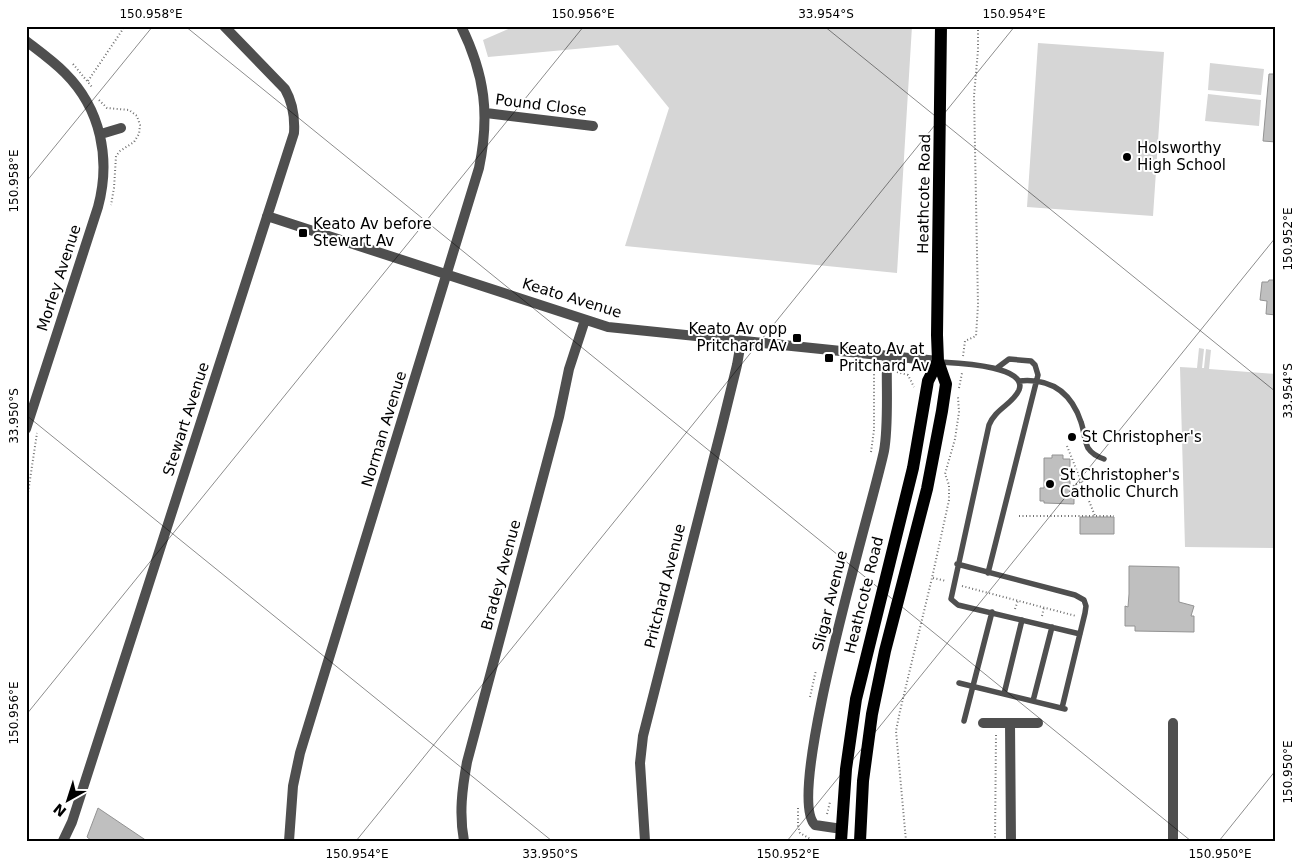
<svg xmlns="http://www.w3.org/2000/svg" width="1302" height="867" viewBox="0 0 1302 867" font-family="'DejaVu Sans',sans-serif">
<style>
.green{fill:#d6d6d6}
.building{fill:#bfbfbf;stroke:#939393}
.lines{fill:none;stroke-linecap:round;stroke-linejoin:round}
.path{stroke:#717171;stroke-width:2;stroke-dasharray:1 2.5;stroke-linecap:butt}
.service{stroke:#4f4f4f;stroke-width:5.5}
.minor{stroke:#4f4f4f;stroke-width:10}
.primary{stroke:#000;stroke-width:12}
.ticks{fill:none;stroke:#000;stroke-width:1;stroke-opacity:0.45}
.poi-dot{fill:#000;stroke:#fff;stroke-width:2}
.labels{text-anchor:middle;dominant-baseline:central;stroke-width:4;stroke-linejoin:round;paint-order:stroke}
.street-label{font-size:15px;fill:#000;stroke:#fff}
.poi-label{font-size:15px;fill:#000;stroke:#fff;text-anchor:start}
.neatline{fill:none;stroke:#000;stroke-width:2}
.ticks-label{font-size:12px;text-anchor:middle;fill:#000}
</style>
<rect width="100%" height="100%" fill="#fff"/>
<path class="green" d="M 515,26 L 912,26 L 897,273 L 625,246 L 669,108 L 618,45 L 488,57 L 483,40 Z
M 1038,43 L 1164,52 L 1153,216 L 1027,207 Z
M 1210,63 L 1264,69 L 1261,95 L 1208,90 Z
M 1208,94 L 1261,100 L 1259,126 L 1205,121 Z
M 1199,348 L 1204,349 L 1202,368 L 1204,368 L 1206,349 L 1211,350 L 1209,369 L 1276,374 L 1276,548 L 1185,547 L 1180,367 L 1197,368 Z"/>
<path class="building" d="M 1269,74 L 1276,74 L 1276,142 L 1263,141 Z
M 1269,280 L 1276,280 L 1276,315 L 1266,314 L 1267,301 L 1260,300 L 1262,282 L 1268,282 Z
M 1052,455 L 1063,455 L 1063,459 L 1070,459 L 1070,488 L 1074,488 L 1074,504 L 1044,503 L 1044,501 L 1040,501 L 1040,488 L 1044,488 L 1044,458 L 1052,458 Z
M 1080,517 L 1114,517 L 1114,534 L 1080,534 Z
M 1129,566 L 1179,567 L 1179,602 L 1194,606 L 1191,616 L 1194,616 L 1194,632 L 1135,631 L 1135,626 L 1125,626 L 1125,606 L 1128,607 L 1129,594 Z
M 98,808 L 147,841 L 92,841 L 87,837 Z"/>
<g class="lines">
<path class="path" d="M 73,64 L 92,87
M 88,81 L 125,26
M 99,100 L 107,108 L 129,110 L 137,116 L 140,125 L 139,134 L 134,142 L 120,151 L 116,156 L 114,188 L 111,205
M 963,356 L 965,341 L 976,336 L 978,305 L 974,96 L 978,50 L 978,26
M 897,372 L 908,375 L 914,387
M 959,388 L 962,373
M 1067,446 L 1095,516
M 871,452 L 874,430 L 874,370
M 1073,486 L 1097,473 L 1104,474
M 26,506 L 37,433
M 1019,516 L 1114,516
M 933,578 L 946,581
M 962,586 L 1076,616
M 1015,609 L 1018,600
M 1042,616 L 1044,607
M 810,697 L 816,670
M 798,808 L 798,826 L 800,833 L 812,840 L 824,840
M 827,814 L 830,802
M 906,841 L 896,731 L 900,711 L 932,578 L 949,500 L 949,485 L 945,474 L 955,439 L 959,412 L 958,397
M 995,841 L 996,733"/>
<path class="service" d="M 939,362 C 953,363 1029,365 1019,390 C 1013,404 995,409 989,425 L 951,599 L 958,605 L 1080,634
M 1019,381 C 1050,378 1071,392 1081,422 C 1084,430 1084,440 1088,448 C 1092,454 1098,457 1104,459
M 957,564 L 1075,595 L 1084,600 L 1086,606 L 1085,613 L 1062,708
M 988,573 L 1038,375 L 1035,365 L 1031,361 L 1009,359 L 997,368
M 959,683 L 1065,709
M 1004,694 L 1022,620
M 1033,701 L 1052,627
M 964,721 L 992,612"/>
<path class="minor" d="M 26,41 C 39,51 53,61 65,73 C 101,109 111,159 98,207 L 26,429
M 486,113 L 593,126
M 101,134 L 121,128
M 267,216 L 608,327 L 938,361
M 983,723 L 1038,723
M 1010,723 L 1011,841
M 842,829 L 815,825 C 784,795 873,504 884,451 C 889,424 886,385 887,356
M 63,841 L 72,822 L 294,133 C 295,117 293,103 285,89 L 224,26
M 289,841 L 293,786 L 300,753 L 479,168 C 490,115 485,75 461,26
M 464,841 C 459,814 462,789 467,762 L 559,417 L 569,369 L 585,320
M 645,841 L 640,763 L 643,736 L 722,426 L 737,365 L 741,342
M 1173,841 L 1173,723"/>
<path class="primary" d="M 841,841 L 846,769 L 856,699 L 913,468 L 928,381 L 938,361
M 860,841 L 863,781 L 872,714 L 885,651 L 927,489 L 942,411 L 946,384 L 938,361 L 937,335 L 941,26"/>
</g>
<path class="ticks" d="M 185,26 L 1191,841M 824,26 L 1276,392M 26,182 L 153,26M 26,415 L 552,841M 26,715 L 584,26M 356,841 L 1015,26M 787,841 L 1276,237M 1219,841 L 1276,770"/>
<g class="poi-dot">
<circle cx="1127" cy="157" r="5"/>
<rect x="298" y="228" width="10" height="10" rx="2.5"/>
<rect x="792" y="333" width="10" height="10" rx="2.5"/>
<rect x="824" y="353" width="10" height="10" rx="2.5"/>
<circle cx="1072" cy="437" r="5"/>
<circle cx="1050" cy="484" r="5"/>
</g>
<g class="labels">
<g class="street-label">
<text transform="translate(541 105) rotate(7)">Pound Close</text>
<text transform="translate(924 194) rotate(-89)">Heathcote Road</text>
<text transform="translate(59 278) rotate(-72)">Morley Avenue</text>
<text transform="translate(572 298) rotate(17)">Keato Avenue</text>
<text transform="translate(186 419) rotate(-72)">Stewart Avenue</text>
<text transform="translate(384 429) rotate(-73)">Norman Avenue</text>
<text transform="translate(501 575) rotate(-75)">Bradey Avenue</text>
<text transform="translate(665 586) rotate(-76)">Pritchard Avenue</text>
<text transform="translate(864 595) rotate(-76)">Heathcote Road</text>
<text transform="translate(830 601) rotate(-76)">Sligar Avenue</text>
</g>
<g class="poi-label">
<text x="1137" y="148">Holsworthy<tspan x="1137" dy="17">High School</tspan></text>
<text x="313" y="224">Keato Av before<tspan x="313" dy="17">Stewart Av</tspan></text>
<text x="787" y="329" text-anchor="end">Keato Av opp<tspan x="787" dy="17">Pritchard Av</tspan></text>
<text x="839" y="349">Keato Av at<tspan x="839" dy="17">Pritchard Av</tspan></text>
<text x="1082" y="437">St Christopher's</text>
<text x="1060" y="475">St Christopher's<tspan x="1060" dy="17">Catholic Church</tspan></text>
</g>
</g>
<rect width="1302" height="867" fill="none" stroke="#ffffff" stroke-width="55"/>
<g transform="translate(68 800) rotate(219)" stroke="#ffffff" stroke-width="4" paint-order="stroke">
<path d="M0-4L9 19L0 12L-9 19Z" fill="#000000"/>
<text y="-8" font-size="14" font-weight="bold" text-anchor="middle" fill="#000000">N</text>
</g>
<rect x="28" y="28" width="1246" height="812" class="neatline"/>
<g class="ticks-label">
<text x="151" y="18">150.958°E</text>
<text x="583" y="18">150.956°E</text>
<text x="826" y="18">33.954°S</text>
<text x="1014" y="18">150.954°E</text>
<text transform="translate(14 181) rotate(-90)" y="4">150.958°E</text>
<text transform="translate(1288 239) rotate(-90)" y="4">150.952°E</text>
<text transform="translate(1288 391) rotate(-90)" y="4">33.954°S</text>
<text transform="translate(14 416) rotate(-90)" y="4">33.950°S</text>
<text transform="translate(14 713) rotate(-90)" y="4">150.956°E</text>
<text transform="translate(1288 772) rotate(-90)" y="4">150.950°E</text>
<text x="357" y="858">150.954°E</text>
<text x="550" y="858">33.950°S</text>
<text x="788" y="858">150.952°E</text>
<text x="1220" y="858">150.950°E</text>
</g>
</svg>
